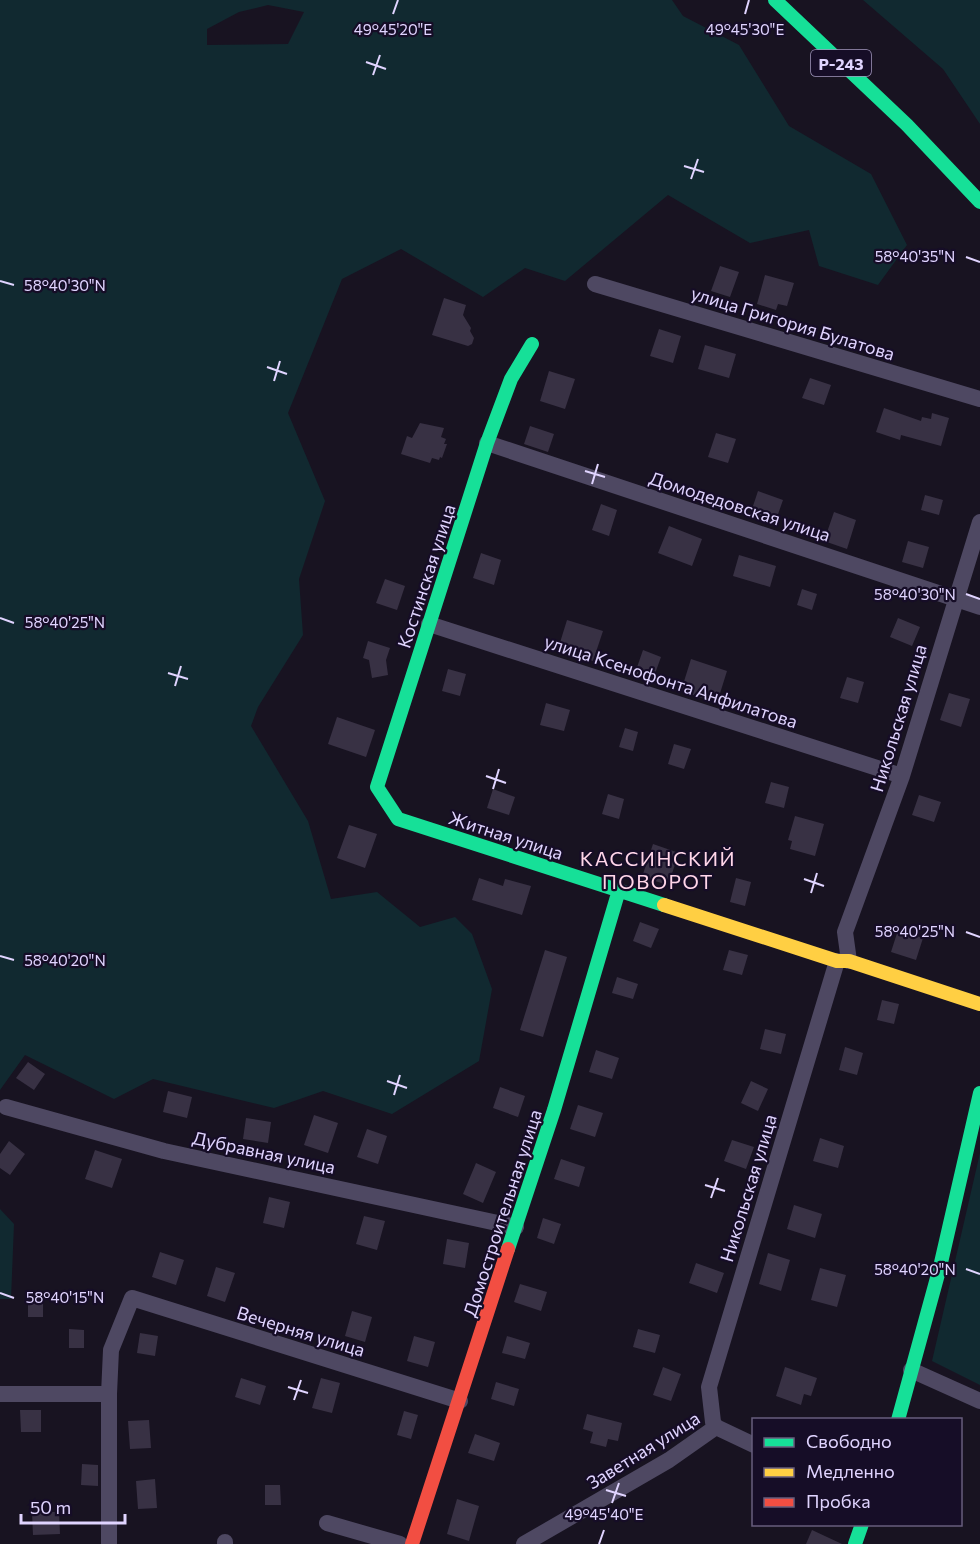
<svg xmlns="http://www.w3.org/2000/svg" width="980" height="1544" viewBox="0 0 980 1544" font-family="Commissioner,sans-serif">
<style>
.green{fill:#112930;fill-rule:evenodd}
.building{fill:#383144}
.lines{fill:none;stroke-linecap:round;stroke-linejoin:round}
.street{stroke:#4e4862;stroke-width:16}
.fast{stroke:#16e098;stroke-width:14}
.slow{stroke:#ffcf43;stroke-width:14}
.jam{stroke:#f24e42;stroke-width:14}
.ticks{fill:none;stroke:#e0d4ff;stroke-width:2}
.labels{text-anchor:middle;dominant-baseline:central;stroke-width:4.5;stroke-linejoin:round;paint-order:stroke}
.shield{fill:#160d27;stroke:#a398be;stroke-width:1.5}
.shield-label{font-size:16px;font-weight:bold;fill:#e0d4ff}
.street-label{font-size:18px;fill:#e0d4ff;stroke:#160d27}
.neighbourhood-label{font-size:20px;letter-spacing:1.5px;fill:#ffd6e9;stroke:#160d27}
.ticks-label{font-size:15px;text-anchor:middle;fill:#e0d4ff;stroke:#160d27;stroke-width:4.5;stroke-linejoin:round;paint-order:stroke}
</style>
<rect width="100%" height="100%" fill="#181321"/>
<path class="green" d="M 0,0 L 672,0 L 683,16 L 739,45 L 789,126 L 871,174 L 907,245 L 878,285 L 819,266 L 809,230 L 750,243 L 668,195 L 565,281 L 525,268 L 483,297 L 401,249 L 342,279 L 288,413 L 325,501 L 299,579 L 303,635 L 258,707 L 251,726 L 308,821 L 331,899 L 377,892 L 420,927 L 455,917 L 472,934 L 492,989 L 479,1061 L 392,1114 L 323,1091 L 274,1108 L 153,1079 L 114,1099 L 25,1055 L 0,1090 ZM 268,5 L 304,12 L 288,44 L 207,45 L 207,29 L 239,12 Z
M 863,0 L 980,0 L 980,124 L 943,69 Z
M 980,1153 L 980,1385 L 932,1361 Z
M 0,1209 L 14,1224 L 11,1299 L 0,1299 Z"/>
<path class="building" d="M 720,266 L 739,272 L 730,297 L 711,291 Z
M 765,275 L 794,283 L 787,306 L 778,304 L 776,310 L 757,304 Z
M 444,298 L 466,305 L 463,315 L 471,328 L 470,331 L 474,338 L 472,344 L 468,346 L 432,335 Z
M 659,329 L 681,336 L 673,363 L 650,356 Z
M 705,345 L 736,354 L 729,378 L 698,369 Z
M 549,371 L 575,379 L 565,409 L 540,401 Z
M 810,378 L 831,385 L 824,405 L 802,398 Z
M 884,408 L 921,421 L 922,417 L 931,419 L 932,413 L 949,418 L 941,446 L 901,435 L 900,440 L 876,432 Z
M 420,423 L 444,428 L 441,437 L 446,439 L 444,444 L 447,444 L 442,458 L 440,457 L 439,460 L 432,458 L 430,463 L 401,454 L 407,436 L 412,438 Z
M 530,426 L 554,434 L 548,452 L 524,444 Z
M 716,433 L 736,439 L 728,463 L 708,457 Z
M 758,491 L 783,500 L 776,520 L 751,512 Z
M 925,495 L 943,500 L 939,515 L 921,510 Z
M 601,504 L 617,510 L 609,536 L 592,530 Z
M 834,512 L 856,520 L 847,549 L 824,541 Z
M 669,526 L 702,539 L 692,566 L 658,553 Z
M 908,541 L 929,547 L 923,568 L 902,562 Z
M 481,553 L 501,560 L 494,585 L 473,578 Z
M 739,555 L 776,566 L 770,587 L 733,576 Z
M 385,579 L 405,586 L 397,610 L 376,603 Z
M 802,589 L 817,594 L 812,610 L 797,605 Z
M 898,618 L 920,627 L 912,646 L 890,637 Z
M 567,620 L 603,631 L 593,661 L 558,649 Z
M 368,641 L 390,648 L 386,660 L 388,675 L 372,678 L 369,660 L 363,658 Z
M 643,650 L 661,657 L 652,682 L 634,676 Z
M 691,659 L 727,671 L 717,703 L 681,691 Z
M 448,669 L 466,674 L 460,696 L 442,691 Z
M 847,677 L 864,682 L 858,703 L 840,698 Z
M 949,693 L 970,699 L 961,727 L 940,720 Z
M 546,703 L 570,710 L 564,731 L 540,725 Z
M 337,717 L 375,730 L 366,757 L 328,744 Z
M 625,728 L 638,732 L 633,751 L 619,747 Z
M 674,744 L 691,749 L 684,769 L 668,764 Z
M 771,782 L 789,787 L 784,808 L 765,803 Z
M 493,789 L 515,797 L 509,815 L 487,808 Z
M 608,794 L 624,799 L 619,819 L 602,814 Z
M 919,795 L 941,802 L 934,822 L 912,815 Z
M 795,816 L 824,824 L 815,856 L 790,849 L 792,841 L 788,840 Z
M 349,825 L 377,834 L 365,868 L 337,858 Z
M 653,844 L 679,853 L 668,885 L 642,877 Z
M 479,878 L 503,886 L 505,879 L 531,886 L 522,915 L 472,900 Z
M 736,878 L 751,882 L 745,906 L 730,902 Z
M 640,922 L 659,929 L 651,948 L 633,941 Z
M 898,930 L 923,938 L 916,960 L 891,952 Z
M 545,950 L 567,957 L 543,1037 L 520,1030 Z
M 729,950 L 748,955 L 742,975 L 723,970 Z
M 617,977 L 638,984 L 633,999 L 612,993 Z
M 882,1000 L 899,1004 L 894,1024 L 877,1020 Z
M 765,1029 L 786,1034 L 781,1054 L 760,1049 Z
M 845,1047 L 863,1053 L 857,1075 L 839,1070 Z
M 596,1050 L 619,1058 L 612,1079 L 589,1072 Z
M 28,1062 L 45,1074 L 34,1090 L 16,1078 Z
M 751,1081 L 768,1089 L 758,1111 L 741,1103 Z
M 500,1087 L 525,1096 L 518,1117 L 493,1108 Z
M 168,1091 L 192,1097 L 187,1118 L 163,1112 Z
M 578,1105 L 603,1113 L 595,1137 L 570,1129 Z
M 314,1115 L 338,1123 L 328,1153 L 304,1145 Z
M 246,1118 L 271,1122 L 268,1143 L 243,1139 Z
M 367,1129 L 387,1136 L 378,1164 L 357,1157 Z
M 820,1138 L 844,1146 L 838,1168 L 813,1161 Z
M 732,1140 L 754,1147 L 746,1169 L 724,1161 Z
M 9,1141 L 25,1154 L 10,1175 L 0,1168 L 0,1154 Z
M 95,1150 L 122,1159 L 112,1188 L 85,1179 Z
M 561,1159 L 585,1167 L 579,1187 L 554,1179 Z
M 476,1163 L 496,1172 L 483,1203 L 463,1194 Z
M 269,1197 L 290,1202 L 284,1228 L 263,1223 Z
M 794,1205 L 822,1214 L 815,1238 L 787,1229 Z
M 364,1216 L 385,1221 L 377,1250 L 356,1244 Z
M 543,1218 L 561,1224 L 554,1244 L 537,1238 Z
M 447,1239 L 469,1243 L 465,1268 L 443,1264 Z
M 160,1252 L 184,1260 L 176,1285 L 152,1277 Z
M 768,1253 L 790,1260 L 781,1291 L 759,1284 Z
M 696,1263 L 724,1273 L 717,1293 L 689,1283 Z
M 216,1267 L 235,1273 L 225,1302 L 207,1296 Z
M 820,1268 L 846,1275 L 837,1307 L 811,1300 Z
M 520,1284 L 547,1292 L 541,1311 L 514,1302 Z
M 28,1301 L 43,1301 L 43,1317 L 28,1317 Z
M 352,1311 L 372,1317 L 365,1342 L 345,1336 Z
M 69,1329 L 84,1330 L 84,1348 L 69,1348 Z
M 638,1329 L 660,1335 L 655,1353 L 633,1347 Z
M 140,1333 L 158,1336 L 155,1356 L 137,1353 Z
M 414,1336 L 435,1342 L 428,1367 L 407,1361 Z
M 507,1336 L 530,1343 L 525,1359 L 502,1353 Z
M 663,1367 L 681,1374 L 671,1401 L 653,1395 Z
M 785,1367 L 817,1378 L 811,1396 L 804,1394 L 801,1405 L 776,1396 Z
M 241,1378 L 266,1386 L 260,1405 L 235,1397 Z
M 321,1378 L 340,1383 L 332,1413 L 312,1408 Z
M 496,1382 L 519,1389 L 514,1406 L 491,1399 Z
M 20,1410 L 41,1410 L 41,1432 L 21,1432 Z
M 404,1411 L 418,1415 L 411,1439 L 397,1435 Z
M 587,1414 L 622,1423 L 618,1441 L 608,1439 L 606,1447 L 590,1443 L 593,1432 L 583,1429 Z
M 149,1420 L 151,1448 L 130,1449 L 128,1421 Z
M 475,1434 L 500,1443 L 494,1461 L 468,1453 Z
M 82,1464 L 98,1465 L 98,1486 L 81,1485 Z
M 155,1479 L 157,1508 L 138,1509 L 136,1481 Z
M 265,1485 L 280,1485 L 281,1505 L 265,1505 Z
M 457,1499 L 479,1506 L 469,1541 L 447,1534 Z
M 32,1512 L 59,1512 L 60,1534 L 33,1535 Z
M 812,1530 L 842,1544 L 806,1544 Z"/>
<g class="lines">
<path class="street" d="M 595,284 L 980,399
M 487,443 L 980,607
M 429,624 L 902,776
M 849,961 L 845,932 L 902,776 L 980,522
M 6,1107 L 164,1151 L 516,1227
M 911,1370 L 980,1401
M 0,1394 L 109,1394
M 716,1427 L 713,1422 L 709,1387 L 837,961
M 327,1523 L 400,1544
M 225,1542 L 225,1544
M 109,1544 L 109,1394 L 111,1350 L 132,1298 L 460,1401
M 524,1544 L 669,1460 L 716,1427 L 754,1445"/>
<path class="fast" d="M 775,0 L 907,125 L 980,202
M 532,344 L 511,379 L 487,443 L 377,787 L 398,819 L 664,905
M 508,1249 L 554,1110 L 619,890
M 898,1420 L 940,1267 L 980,1093
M 855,1544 L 862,1524"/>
<path class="slow" d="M 664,905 L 837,961 L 849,961 L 980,1004"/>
<path class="jam" d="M 412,1544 L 508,1249"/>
</g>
<path class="ticks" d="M 393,14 L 398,0M 745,14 L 749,0M 366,62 L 386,69M 373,75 L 380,55M 684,166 L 704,172M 691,179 L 698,159M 966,257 L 980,262M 0,281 L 14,285M 267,367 L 287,374M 274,381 L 280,361M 585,471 L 605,477M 592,484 L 598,464M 966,594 L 980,599M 0,618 L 14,623M 168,673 L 188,679M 175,686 L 181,666M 486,776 L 506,783M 493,789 L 499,769M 804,879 L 824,886M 811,893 L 817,873M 966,932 L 980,937M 0,956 L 14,960M 387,1081 L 407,1088M 394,1095 L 400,1075M 705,1185 L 725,1191M 711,1198 L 718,1178M 966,1269 L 980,1274M 0,1293 L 14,1298M 288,1387 L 308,1393M 294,1400 L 301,1380M 606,1490 L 626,1496M 612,1503 L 619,1483M 599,1544 L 604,1530"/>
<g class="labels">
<rect class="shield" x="811" y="50" width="60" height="26" rx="4.5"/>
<g class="shield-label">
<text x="841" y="63">Р-243</text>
</g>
<g class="street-label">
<text transform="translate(793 323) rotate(17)">улица Григория Булатова</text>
<text transform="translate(740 506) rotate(18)">Домодедовская улица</text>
<text transform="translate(426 576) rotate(-72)">Костинская улица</text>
<text transform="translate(671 681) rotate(18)">улица Ксенофонта Анфилатова</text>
<text transform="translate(898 718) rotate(-73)">Никольская улица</text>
<text transform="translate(506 835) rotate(18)">Житная улица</text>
<text transform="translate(264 1152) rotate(12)">Дубравная улица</text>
<text transform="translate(748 1188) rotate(-73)">Никольская улица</text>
<text transform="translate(502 1213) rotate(-72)">Домостроительная улица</text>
<text transform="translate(301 1331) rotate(17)">Вечерняя улица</text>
<text transform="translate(643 1450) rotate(-32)">Заветная улица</text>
</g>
<g class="neighbourhood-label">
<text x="658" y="858">КАССИНСКИЙ<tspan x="658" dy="23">ПОВОРОТ</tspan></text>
</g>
</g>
<g class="ticks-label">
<text x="393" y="35">49°45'20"E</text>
<text x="745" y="35">49°45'30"E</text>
<text x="915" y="262">58°40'35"N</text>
<text x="65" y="291">58°40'30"N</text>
<text x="915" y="600">58°40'30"N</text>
<text x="65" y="628">58°40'25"N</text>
<text x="915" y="937">58°40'25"N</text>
<text x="65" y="966">58°40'20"N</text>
<text x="915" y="1275">58°40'20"N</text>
<text x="65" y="1303">58°40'15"N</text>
<text x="604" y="1520">49°45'40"E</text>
</g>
<rect x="752" y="1418" width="210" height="108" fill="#160d27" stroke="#675d7d" stroke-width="1.5"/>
<rect x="764" y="1438" width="30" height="9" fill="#16e098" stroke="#675d7d" stroke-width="1.5"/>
<text x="806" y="1448" font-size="18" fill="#e0d4ff">Свободно</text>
<rect x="764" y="1468" width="30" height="9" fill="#ffcf43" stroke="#675d7d" stroke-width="1.5"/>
<text x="806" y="1478" font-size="18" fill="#e0d4ff">Медленно</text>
<rect x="764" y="1498" width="30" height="9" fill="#f24e42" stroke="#675d7d" stroke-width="1.5"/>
<text x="806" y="1508" font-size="18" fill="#e0d4ff">Пробка</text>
<path d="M21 1514v9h104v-9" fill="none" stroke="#e0d4ff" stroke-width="3"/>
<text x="30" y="1514" font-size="18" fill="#e0d4ff" stroke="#160d27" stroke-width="4.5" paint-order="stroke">50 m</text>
</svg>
